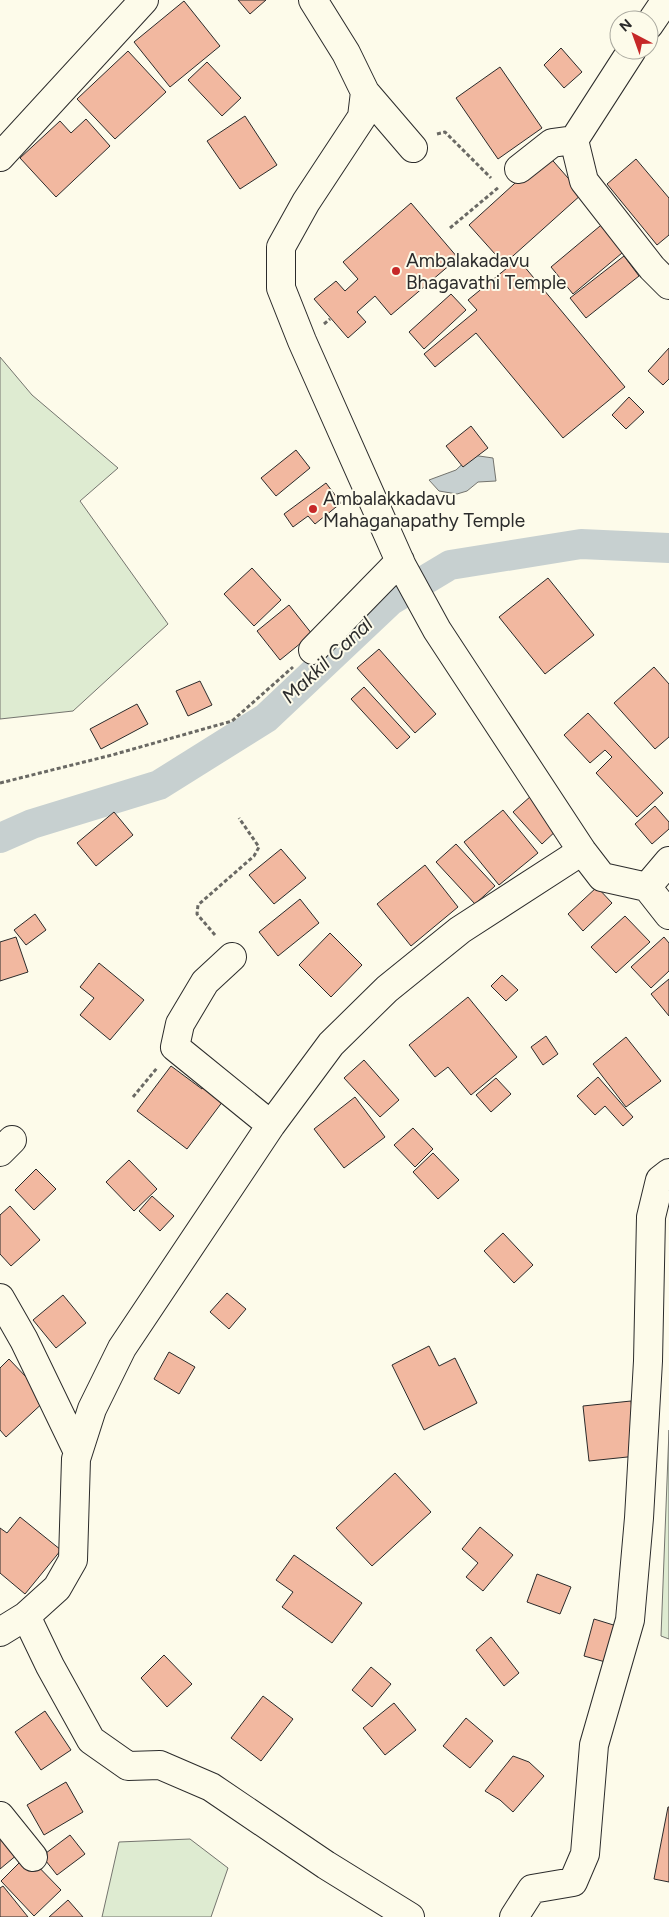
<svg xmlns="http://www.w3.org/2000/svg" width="669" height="1917" viewBox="0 0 669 1917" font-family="Figtree,sans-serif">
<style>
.green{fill:#deebd1;stroke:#74746e}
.water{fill:#c7d0d0;stroke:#74746e}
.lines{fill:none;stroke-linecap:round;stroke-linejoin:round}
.canal{stroke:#c7d0d0;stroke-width:30}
.building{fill:#f2b8a0;stroke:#2b2b2b}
.minor-casing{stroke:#2b2b2b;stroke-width:30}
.path{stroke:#6a6964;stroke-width:3;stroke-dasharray:4 2.5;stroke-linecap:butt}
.minor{stroke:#fdfbea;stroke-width:28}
.poi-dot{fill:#c62828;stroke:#fdfbea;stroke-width:2}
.labels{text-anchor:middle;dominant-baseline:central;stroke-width:4;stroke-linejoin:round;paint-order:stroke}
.poi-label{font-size:19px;fill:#2b2b2b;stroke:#fdfbea;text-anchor:start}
.water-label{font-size:20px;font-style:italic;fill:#2b2b2b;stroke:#fdfbea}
</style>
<rect width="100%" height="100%" fill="#fdfbea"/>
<path class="green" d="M 0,357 L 32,395 L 118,468 L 80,501 L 168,624 L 73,711 L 0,719 Z
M 669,1430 L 669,1639 L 661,1636 Z
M 190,1839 L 228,1868 L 211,1917 L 102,1917 L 119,1842 Z"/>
<path class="water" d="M 472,455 L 493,458 L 496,481 L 478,482 L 467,491 L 457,494 L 439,491 L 429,480 L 456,470 Z"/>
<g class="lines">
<path class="canal" d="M 0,838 L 32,824 L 159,785 L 266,718 L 390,601 L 450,565 L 581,544 L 669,548"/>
</g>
<path class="building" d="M 238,0 L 266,0 L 250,14 Z
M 184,1 L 220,46 L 170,87 L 134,42 Z
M 561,48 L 582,72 L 564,88 L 544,65 Z
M 128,51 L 166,92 L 115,139 L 77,99 Z
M 207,62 L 241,98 L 222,116 L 188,80 Z
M 500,67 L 542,128 L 498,159 L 456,98 Z
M 245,116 L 277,165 L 240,189 L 207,141 Z
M 86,119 L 110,146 L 56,197 L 20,158 L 60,121 L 71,133 Z
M 547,154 L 582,194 L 504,264 L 469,225 Z
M 636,159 L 669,198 L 669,235 L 657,245 L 607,184 Z
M 411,203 L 458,258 L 391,315 L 375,296 L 357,312 L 366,322 L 348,338 L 314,299 L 336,281 L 345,291 L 358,279 L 343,262 Z
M 606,221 L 628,248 L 573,294 L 551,267 Z
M 624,256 L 639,276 L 586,318 L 570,298 Z
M 518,259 L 625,387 L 563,438 L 476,333 L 435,367 L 424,354 L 477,310 L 468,300 Z
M 451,294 L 466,310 L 424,349 L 409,332 Z
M 669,348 L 669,379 L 663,385 L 648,371 Z
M 629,397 L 644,412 L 626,429 L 612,415 Z
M 471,426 L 488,448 L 463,467 L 446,446 Z
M 296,450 L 310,468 L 276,496 L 261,478 Z
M 326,483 L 341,503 L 315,524 L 308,516 L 293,527 L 284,514 Z
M 252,568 L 281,600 L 254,626 L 224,594 Z
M 548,578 L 594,635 L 545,674 L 499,617 Z
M 289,605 L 312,634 L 280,660 L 257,631 Z
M 379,649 L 436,714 L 415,733 L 357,668 Z
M 654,667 L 669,684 L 669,737 L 655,749 L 614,703 Z
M 200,681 L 212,705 L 188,716 L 176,691 Z
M 364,687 L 410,737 L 397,749 L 351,699 Z
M 137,704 L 148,724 L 101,749 L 90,729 Z
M 588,713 L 663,793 L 637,817 L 596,773 L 612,757 L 605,750 L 590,763 L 564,735 Z
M 531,796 L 560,827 L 542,844 L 513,812 Z
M 655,806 L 669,822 L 669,829 L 652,844 L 635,824 Z
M 503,810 L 538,853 L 499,885 L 464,842 Z
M 114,812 L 133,835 L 96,866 L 77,843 Z
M 456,844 L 495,886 L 475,904 L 436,862 Z
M 281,849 L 306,878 L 274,904 L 249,875 Z
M 425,865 L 458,907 L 411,946 L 377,904 Z
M 597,887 L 612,903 L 583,931 L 568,914 Z
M 300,899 L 319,923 L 278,956 L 259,932 Z
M 35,914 L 46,930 L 26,945 L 14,930 Z
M 625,916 L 650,942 L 616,973 L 591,947 Z
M 330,933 L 362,965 L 331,997 L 299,965 Z
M 16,937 L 28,972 L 0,981 L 0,942 Z
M 664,937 L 669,943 L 669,971 L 651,988 L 631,967 Z
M 99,963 L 144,1000 L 110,1040 L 80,1015 L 94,998 L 80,987 Z
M 502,975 L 518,990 L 506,1001 L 491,986 Z
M 669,979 L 669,1016 L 651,994 Z
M 468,997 L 517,1057 L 471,1095 L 448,1067 L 435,1077 L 409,1045 Z
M 546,1036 L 558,1054 L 543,1065 L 531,1047 Z
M 626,1037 L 661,1081 L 626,1107 L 593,1064 Z
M 364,1060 L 399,1100 L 380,1117 L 344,1078 Z
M 171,1066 L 202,1089 L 204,1086 L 223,1101 L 187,1149 L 137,1111 Z
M 598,1077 L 633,1117 L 623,1126 L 605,1106 L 595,1115 L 577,1096 Z
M 496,1078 L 511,1094 L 491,1112 L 476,1095 Z
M 355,1097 L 385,1137 L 344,1168 L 314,1129 Z
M 413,1128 L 433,1149 L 415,1167 L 394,1145 Z
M 433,1153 L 459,1180 L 438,1199 L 413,1172 Z
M 129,1160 L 157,1189 L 134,1211 L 106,1182 Z
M 36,1169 L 56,1189 L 34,1210 L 15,1190 Z
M 152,1196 L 174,1216 L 160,1231 L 139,1211 Z
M 10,1206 L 40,1240 L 11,1266 L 0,1254 L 0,1215 Z
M 503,1233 L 533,1265 L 514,1283 L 484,1251 Z
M 227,1293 L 246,1309 L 229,1329 L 210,1312 Z
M 63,1295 L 86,1323 L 56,1348 L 33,1320 Z
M 429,1346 L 439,1366 L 455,1358 L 477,1403 L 424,1430 L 392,1365 Z
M 169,1352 L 195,1367 L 179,1394 L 154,1379 Z
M 9,1359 L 47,1399 L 6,1437 L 0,1430 L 0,1368 Z
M 631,1401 L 637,1456 L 589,1461 L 583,1406 Z
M 395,1473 L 431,1512 L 372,1566 L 336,1528 Z
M 20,1517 L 61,1550 L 25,1594 L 0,1573 L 0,1528 L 7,1533 Z
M 480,1527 L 513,1555 L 483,1591 L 466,1577 L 478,1563 L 462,1549 Z
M 294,1555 L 362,1603 L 332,1643 L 282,1607 L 293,1592 L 276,1580 Z
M 537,1574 L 571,1587 L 560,1614 L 527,1602 Z
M 594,1619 L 620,1627 L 609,1663 L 584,1656 Z
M 491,1637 L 519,1673 L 504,1686 L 476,1650 Z
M 164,1655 L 192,1684 L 167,1707 L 141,1678 Z
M 371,1667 L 391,1684 L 372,1707 L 352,1690 Z
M 263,1696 L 293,1719 L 261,1761 L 231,1738 Z
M 394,1703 L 416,1730 L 385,1755 L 363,1728 Z
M 45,1711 L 71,1750 L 41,1770 L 15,1732 Z
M 466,1718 L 493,1741 L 470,1768 L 443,1746 Z
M 513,1756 L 529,1762 L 544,1776 L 513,1812 L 500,1800 L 485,1791 Z
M 66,1782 L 83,1812 L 44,1835 L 27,1805 Z
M 668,1807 L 669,1807 L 669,1882 L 654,1879 Z
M 0,1832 L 18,1854 L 0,1869 Z
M 70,1835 L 85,1854 L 57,1875 L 42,1856 Z
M 27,1855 L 61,1890 L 34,1916 L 1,1881 Z
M 3,1886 L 28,1917 L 0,1917 L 0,1888 Z
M 68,1900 L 83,1917 L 49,1917 Z"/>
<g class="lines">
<g class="minor-casing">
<path id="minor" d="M 313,0 L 346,53 L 365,92 L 362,117 L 306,202 L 281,247 L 281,288 L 302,341 L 402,566 L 437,630 L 582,851 L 602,877 L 647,887 L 669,861
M 649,25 L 666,0
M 632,50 L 574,140 L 584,181 L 652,268 L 669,285
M 365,92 L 413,148
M 0,157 L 144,0
M 519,169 L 552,143 L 574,140
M 313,650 L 400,561
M 647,887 L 669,915
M 232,957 L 205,982 L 180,1024 L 175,1047 L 271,1125
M 0,1152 L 12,1140
M 0,1298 L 24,1340 L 78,1452
M 26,1616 L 50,1666 L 91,1740 L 128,1766 L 160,1765 L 211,1787 L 326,1865 L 410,1917
M 0,1632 L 26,1616 L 57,1588 L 73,1560 L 76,1459 L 92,1409 L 122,1348 L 271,1125 L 331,1044 L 387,989 L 460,930 L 582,851
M 0,1816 L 33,1857
M 514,1917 L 532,1889 L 573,1882 L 585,1854 L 594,1745 L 630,1620 L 639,1518 L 648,1361 L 651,1217 L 660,1180 L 669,1173"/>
</g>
<path class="path" d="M 437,134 L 445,132 L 491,178
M 450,228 L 499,187
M 324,324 L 330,319
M 0,783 L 112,755 L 232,721 L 293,667
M 215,935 L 197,914 L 198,905 L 254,856 L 259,847 L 239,818
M 133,1097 L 157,1068"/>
<use href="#minor" class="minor"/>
</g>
<g class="poi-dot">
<circle cx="396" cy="271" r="5"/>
<circle cx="313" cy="509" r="5"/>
</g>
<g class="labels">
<g class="poi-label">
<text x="406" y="260">Ambalakadavu<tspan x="406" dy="22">Bhagavathi Temple</tspan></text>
<text x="323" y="498">Ambalakkadavu<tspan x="323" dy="22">Mahaganapathy Temple</tspan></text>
</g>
<g class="water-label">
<text transform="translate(327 660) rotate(-43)">Makkil Canal</text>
</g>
</g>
<g transform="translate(634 35) rotate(319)"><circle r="24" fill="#fdfbea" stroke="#a9a89e"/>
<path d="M0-4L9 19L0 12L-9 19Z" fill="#c62828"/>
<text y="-8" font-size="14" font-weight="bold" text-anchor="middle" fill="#2b2b2b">N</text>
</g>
</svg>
